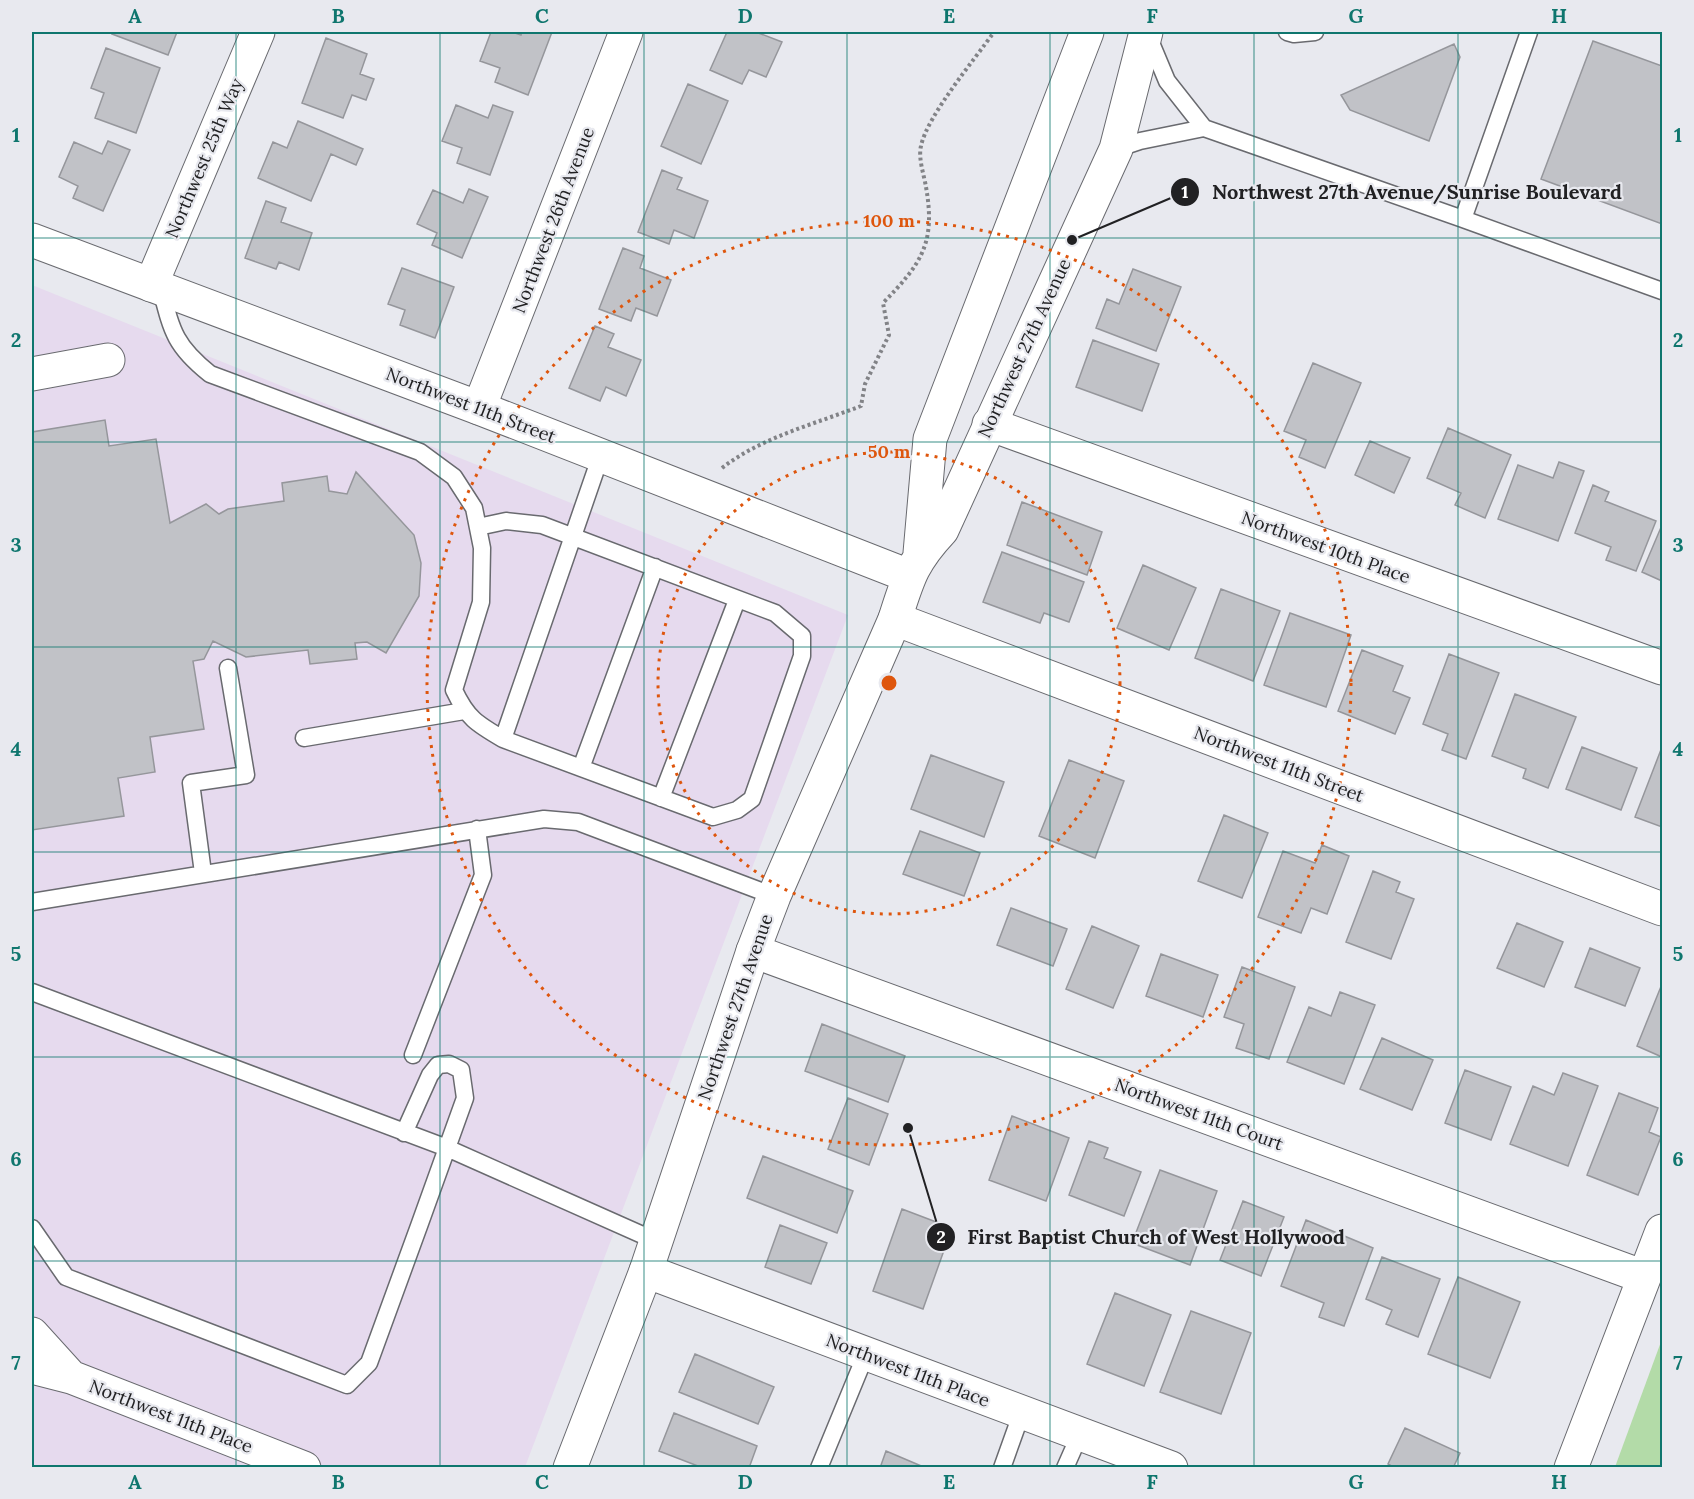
<svg xmlns="http://www.w3.org/2000/svg" width="1694" height="1499" viewBox="0 0 1694 1499" font-family="Lora,serif">
<style>
.education{fill:#e6daee}
.green{fill:#b3dba8}
.building{fill:#c1c2c7;stroke:#95969b;stroke-width:1.5}
.lines{fill:none;stroke-linecap:round;stroke-linejoin:round}
.service-casing{stroke:#696a6f;stroke-width:19}
.minor-casing{stroke:#696a6f;stroke-width:35}
.tertiary-casing{stroke:#696a6f;stroke-width:35}
.path{stroke:#828387;stroke-width:4;stroke-dasharray:3 3;stroke-linecap:butt}
.service{stroke:#fff;stroke-width:16}
.minor{stroke:#fff;stroke-width:33}
.tertiary{stroke:#fff;stroke-width:33}
.grid{fill:none;stroke:#0f766e;stroke-width:1.5;stroke-opacity:0.55}
.ring{fill:none;stroke:#de560d;stroke-width:3;stroke-dasharray:3 6}
.labels{text-anchor:middle;dominant-baseline:central;stroke-width:4.5;stroke-linejoin:round;paint-order:stroke}
.street-label{font-size:18px;fill:#212123;stroke:#e8e9ef}
.centre{fill:#de560d;stroke:#e8e9ef;stroke-width:3}
.ring-label{font-size:18px;text-anchor:middle;font-weight:bold;fill:#de560d;stroke:#e8e9ef;stroke-width:4.5;stroke-linejoin:round;paint-order:stroke}
.leader{fill:none;stroke:#212123;stroke-width:2}
.callout-dot{fill:#212123;stroke:#e8e9ef;stroke-width:2}
.mark-label{font-size:18px;text-anchor:middle;font-weight:bold;fill:#fff}
.callout-label{font-size:20px;text-anchor:middle;font-weight:bold;fill:#212123;stroke:#e8e9ef;stroke-width:4.5;stroke-linejoin:round;paint-order:stroke}
.neatline{fill:none;stroke:#0f766e;stroke-width:2}
.grid-label{font-size:20px;text-anchor:middle;font-weight:bold;fill:#0f766e}
</style>
<rect width="100%" height="100%" fill="#e8e9ef"/>
<path class="education" d="M 32,285 L 848,615 L 525,1467 L 32,1467 Z"/>
<path class="green" d="M 1662,1339 L 1662,1467 L 1615,1467 Z"/>
<path class="building" d="M 113,32 L 177,32 L 168,55 L 112,34 Z
M 491,32 L 512,32 L 521,35 L 522,32 L 552,32 L 528,95 L 495,82 L 500,68 L 480,61 Z
M 727,32 L 756,32 L 782,42 L 766,77 L 749,70 L 742,84 L 710,70 Z
M 326,38 L 367,54 L 360,74 L 374,79 L 366,100 L 352,95 L 343,118 L 302,103 Z
M 1593,41 L 1662,66 L 1662,224 L 1541,179 Z
M 1454,44 L 1460,57 L 1429,141 L 1350,110 L 1341,95 Z
M 106,48 L 160,68 L 136,133 L 95,118 L 104,93 L 91,88 Z
M 688,84 L 728,101 L 701,164 L 661,146 Z
M 456,105 L 488,118 L 493,105 L 513,112 L 490,175 L 457,163 L 462,148 L 442,141 Z
M 298,121 L 363,149 L 356,165 L 331,154 L 311,201 L 258,178 L 273,142 L 287,148 Z
M 108,141 L 130,150 L 103,211 L 73,198 L 78,186 L 59,177 L 74,142 L 102,154 Z
M 662,170 L 682,178 L 677,189 L 708,201 L 694,238 L 674,230 L 669,244 L 638,232 Z
M 469,189 L 488,197 L 462,258 L 432,245 L 437,233 L 417,224 L 433,190 L 463,203 Z
M 266,201 L 286,208 L 281,222 L 312,233 L 299,270 L 279,262 L 276,269 L 245,258 Z
M 623,248 L 644,256 L 640,268 L 671,280 L 657,316 L 636,308 L 631,321 L 599,309 Z
M 402,268 L 454,287 L 435,338 L 400,325 L 405,310 L 388,304 Z
M 1133,269 L 1181,287 L 1156,351 L 1096,328 L 1107,299 L 1119,304 Z
M 595,326 L 614,334 L 608,347 L 641,360 L 626,396 L 606,387 L 600,401 L 569,388 Z
M 1093,340 L 1159,364 L 1142,411 L 1076,387 Z
M 1313,363 L 1361,383 L 1325,468 L 1299,457 L 1306,440 L 1284,431 Z
M 105,420 L 109,446 L 156,439 L 170,523 L 206,504 L 219,514 L 228,509 L 284,501 L 282,483 L 327,476 L 329,491 L 347,494 L 356,472 L 414,535 L 421,563 L 419,596 L 386,653 L 367,642 L 355,643 L 357,659 L 310,664 L 308,650 L 246,657 L 213,641 L 204,659 L 193,661 L 204,729 L 150,737 L 155,772 L 118,778 L 124,816 L 32,830 L 32,432 Z
M 1448,428 L 1511,455 L 1485,518 L 1455,505 L 1461,493 L 1427,478 Z
M 1370,441 L 1410,458 L 1394,493 L 1355,475 Z
M 1559,462 L 1584,471 L 1558,541 L 1498,519 L 1518,465 L 1553,478 Z
M 1593,485 L 1609,492 L 1605,501 L 1656,521 L 1636,571 L 1606,560 L 1611,547 L 1575,533 Z
M 1022,502 L 1102,532 L 1087,575 L 1007,545 Z
M 1662,525 L 1662,581 L 1642,572 Z
M 1002,552 L 1084,582 L 1069,622 L 1044,613 L 1040,623 L 983,602 Z
M 1143,565 L 1196,588 L 1169,650 L 1117,628 Z
M 1221,589 L 1280,611 L 1253,681 L 1195,658 Z
M 1290,613 L 1351,635 L 1326,707 L 1264,685 Z
M 1362,650 L 1403,666 L 1393,691 L 1410,698 L 1395,734 L 1338,711 Z
M 1449,654 L 1499,673 L 1466,759 L 1442,750 L 1448,734 L 1423,724 Z
M 1515,694 L 1576,717 L 1548,788 L 1523,778 L 1526,769 L 1492,756 Z
M 1582,747 L 1637,768 L 1621,810 L 1566,789 Z
M 1662,747 L 1662,827 L 1635,817 Z
M 931,755 L 1004,782 L 984,837 L 911,809 Z
M 1069,760 L 1124,781 L 1095,858 L 1039,836 Z
M 1224,815 L 1268,833 L 1242,898 L 1198,881 Z
M 920,831 L 980,853 L 964,896 L 903,874 Z
M 1322,845 L 1349,856 L 1327,914 L 1311,908 L 1301,933 L 1258,917 L 1283,851 L 1315,863 Z
M 1373,871 L 1400,882 L 1396,892 L 1414,899 L 1391,959 L 1346,942 Z
M 1011,908 L 1067,929 L 1053,966 L 997,945 Z
M 1517,923 L 1563,942 L 1544,987 L 1497,968 Z
M 1092,926 L 1139,946 L 1113,1008 L 1066,989 Z
M 1590,948 L 1640,968 L 1625,1006 L 1575,987 Z
M 1161,954 L 1218,975 L 1203,1017 L 1146,996 Z
M 1242,967 L 1295,987 L 1269,1059 L 1236,1048 L 1244,1024 L 1224,1017 Z
M 1662,984 L 1662,1057 L 1637,1046 Z
M 1340,992 L 1375,1005 L 1344,1084 L 1287,1062 L 1309,1007 L 1331,1016 Z
M 822,1024 L 905,1056 L 888,1102 L 805,1071 Z
M 1382,1038 L 1433,1060 L 1412,1110 L 1360,1089 Z
M 1465,1070 L 1511,1087 L 1491,1140 L 1445,1123 Z
M 1563,1073 L 1598,1086 L 1568,1166 L 1510,1144 L 1533,1086 L 1554,1095 Z
M 1619,1093 L 1658,1108 L 1649,1132 L 1661,1137 L 1638,1195 L 1587,1175 Z
M 848,1098 L 888,1114 L 869,1165 L 828,1149 Z
M 1012,1116 L 1069,1138 L 1046,1201 L 989,1180 Z
M 1089,1141 L 1108,1148 L 1104,1158 L 1141,1172 L 1124,1216 L 1069,1195 Z
M 763,1156 L 853,1191 L 837,1233 L 747,1198 Z
M 1160,1170 L 1217,1191 L 1190,1265 L 1132,1243 Z
M 1243,1201 L 1284,1217 L 1261,1276 L 1220,1260 Z
M 902,1209 L 952,1228 L 923,1309 L 873,1291 Z
M 1306,1220 L 1373,1248 L 1344,1326 L 1319,1317 L 1324,1303 L 1281,1286 Z
M 780,1225 L 827,1243 L 811,1284 L 765,1267 Z
M 1382,1257 L 1440,1279 L 1418,1337 L 1386,1324 L 1392,1310 L 1366,1299 Z
M 1458,1277 L 1520,1302 L 1490,1378 L 1428,1354 Z
M 1115,1293 L 1171,1315 L 1144,1386 L 1087,1364 Z
M 1191,1311 L 1251,1333 L 1221,1414 L 1160,1392 Z
M 695,1354 L 774,1387 L 758,1424 L 679,1392 Z
M 674,1413 L 757,1446 L 749,1468 L 703,1468 L 659,1451 Z
M 1405,1428 L 1460,1453 L 1453,1468 L 1395,1468 L 1388,1464 Z
M 886,1451 L 926,1468 L 880,1468 Z"/>
<g class="lines">
<g class="service-casing">
<path id="service" d="M 1287,32 L 1294,34 L 1315,32
M 1149,38 L 1167,81 L 1204,128
M 1116,149 L 1140,141 L 1204,128 L 1463,219 L 1529,32
M 1463,219 L 1662,291
M 161,289 C 172,332 175,346 210,374 L 420,452 L 454,477 L 474,508 L 482,548 L 481,602 L 454,690 C 467,718 477,724 503,739 L 713,817 L 737,810 L 752,799 L 802,656 L 802,636 L 775,613 L 542,525 L 506,521 L 478,527
M 304,738 L 464,711
M 503,739 L 601,455
M 581,768 L 655,567
M 661,798 L 737,600
M 203,873 L 191,783 L 246,775 L 228,668
M 32,902 L 544,819 L 578,822 L 774,896
M 32,992 L 447,1148 L 656,1241
M 413,1055 L 483,875 L 477,829
M 32,1228 L 66,1277 L 347,1385 L 369,1363 L 419,1226 L 465,1098 L 461,1070 L 449,1064 L 438,1065 L 430,1075 L 404,1133
M 819,1468 L 866,1354
M 1002,1468 L 1022,1412
M 1065,1468 L 1080,1434"/>
</g>
<g class="minor-casing">
<path id="minor" d="M 151,285 L 258,32
M 32,374 L 108,360
M 479,408 L 626,32
M 989,424 L 1662,668
M 895,619 L 1662,909
M 753,951 L 1644,1277
M 646,1271 L 1171,1468
M 32,1334 L 71,1377
M 32,1367 L 71,1377 L 304,1468
M 1571,1468 L 1662,1231"/>
</g>
<g class="tertiary-casing">
<path id="tertiary" d="M 32,240 L 479,408 L 909,576
M 920,553 L 930,439 L 1087,32
M 570,1468 L 646,1271 L 753,951 L 774,896 L 895,619 C 908,578 912,562 942,530 L 1116,149 L 1146,32"/>
</g>
<path class="path" d="M 722,468 C 762,437 815,424 861,406 L 865,384 L 889,335 L 883,303 C 921,264 936,244 926,187 C 924,175 918,158 921,146 C 927,116 975,59 994,32"/>
<use href="#service" class="service"/>
<use href="#minor" class="minor"/>
<use href="#tertiary" class="tertiary"/>
</g>
<path class="grid" d="M 236,32 L 236,1468M 440,32 L 440,1468M 644,32 L 644,1468M 847,32 L 847,1468M 1050,32 L 1050,1468M 1254,32 L 1254,1468M 1458,32 L 1458,1468M 32,238 L 1662,238M 32,442 L 1662,442M 32,647 L 1662,647M 32,852 L 1662,852M 32,1057 L 1662,1057M 32,1261 L 1662,1261"/>
<g class="ring">
<circle cx="889" cy="683" r="231"/>
<circle cx="889" cy="683" r="462"/>
</g>
<g class="labels">
<g class="street-label">
<text transform="translate(204 158) rotate(-67)">Northwest 25th Way</text>
<text transform="translate(553 220) rotate(-69)">Northwest 26th Avenue</text>
<text transform="translate(1024 348) rotate(-65)">Northwest 27th Avenue</text>
<text transform="translate(471 405) rotate(21)">Northwest 11th Street</text>
<text transform="translate(1326 547) rotate(20)">Northwest 10th Place</text>
<text transform="translate(1279 764) rotate(21)">Northwest 11th Street</text>
<text transform="translate(735 1007) rotate(-71)">Northwest 27th Avenue</text>
<text transform="translate(1199 1114) rotate(20)">Northwest 11th Court</text>
<text transform="translate(908 1370) rotate(21)">Northwest 11th Place</text>
<text transform="translate(171 1416) rotate(21)">Northwest 11th Place</text>
</g>
</g>
<circle cx="889" cy="683" r="9" class="centre"/>
<g class="ring-label">
<text x="889" y="227">100 m</text>
<text x="889" y="458">50 m</text>
</g>
<path class="leader" d="M1072 240L1185 192M908 1128L941 1237"/>
<g class="callout-dot">
<circle cx="1072" cy="240" r="6"/>
<circle cx="908" cy="1128" r="6"/>
<circle cx="1185" cy="192" r="15"/>
<circle cx="941" cy="1237" r="15"/>
</g>
<g class="mark-label">
<text x="1185" y="198">1</text>
<text x="941" y="1243">2</text>
</g>
<g class="callout-label">
<text x="1417" y="199">Northwest 27th Avenue/Sunrise Boulevard</text>
<text x="1156" y="1244">First Baptist Church of West Hollywood</text>
</g>
<rect width="1694" height="1499" fill="none" stroke="#e8e9ef" stroke-width="66"/>
<rect x="33" y="33" width="1628" height="1433" class="neatline"/>
<g class="grid-label">
<text x="135" y="23">A</text>
<text x="338" y="23">B</text>
<text x="542" y="23">C</text>
<text x="745" y="23">D</text>
<text x="949" y="23">E</text>
<text x="1152" y="23">F</text>
<text x="1356" y="23">G</text>
<text x="1559" y="23">H</text>
<text x="16" y="142">1</text>
<text x="1678" y="142">1</text>
<text x="16" y="347">2</text>
<text x="1678" y="347">2</text>
<text x="16" y="552">3</text>
<text x="1678" y="552">3</text>
<text x="16" y="756">4</text>
<text x="1678" y="756">4</text>
<text x="16" y="961">5</text>
<text x="1678" y="961">5</text>
<text x="16" y="1166">6</text>
<text x="1678" y="1166">6</text>
<text x="16" y="1370">7</text>
<text x="1678" y="1370">7</text>
<text x="135" y="1489">A</text>
<text x="338" y="1489">B</text>
<text x="542" y="1489">C</text>
<text x="745" y="1489">D</text>
<text x="949" y="1489">E</text>
<text x="1152" y="1489">F</text>
<text x="1356" y="1489">G</text>
<text x="1559" y="1489">H</text>
</g>
</svg>
